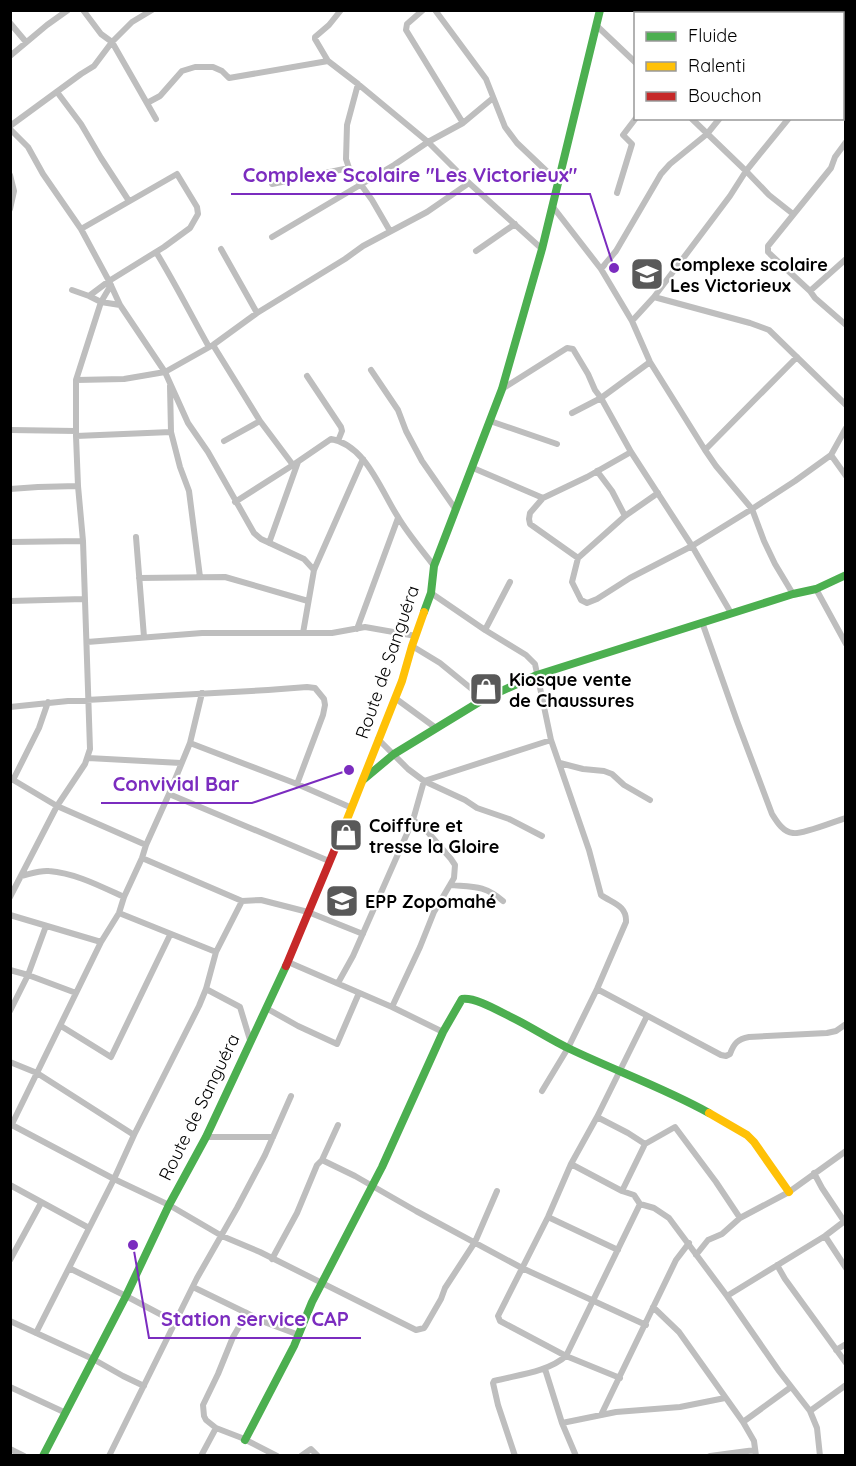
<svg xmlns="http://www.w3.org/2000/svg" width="856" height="1466" viewBox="0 0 856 1466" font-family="Quicksand,sans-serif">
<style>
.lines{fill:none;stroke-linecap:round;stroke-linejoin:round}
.street{stroke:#bebebe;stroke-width:6}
.fast{stroke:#4caf50;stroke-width:8}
.slow{stroke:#ffc107;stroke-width:8}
.jam{stroke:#c62828;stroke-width:8}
.labels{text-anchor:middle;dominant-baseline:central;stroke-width:4.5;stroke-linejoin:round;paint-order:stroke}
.poi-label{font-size:18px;font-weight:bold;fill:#000;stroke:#fff;text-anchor:start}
.street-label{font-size:18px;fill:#000;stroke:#fff}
.leader{fill:none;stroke:#7b2cbf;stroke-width:2}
.callout-dot{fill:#7b2cbf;stroke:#fff;stroke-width:2}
.callout-label{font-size:20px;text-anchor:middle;font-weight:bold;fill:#7b2cbf;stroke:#fff;stroke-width:4.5;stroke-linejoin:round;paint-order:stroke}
</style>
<rect width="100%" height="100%" fill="#fff"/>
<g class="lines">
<path class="street" d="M 83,10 L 101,34 L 112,42 L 156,119
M 341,10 L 329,25 L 315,37 L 315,39 L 328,61 L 358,84 L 428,142 L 469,183 L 542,249
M 423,10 L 407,24 L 406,30 L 463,123
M 435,10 L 486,79 L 505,127 L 517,143 L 558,182
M 769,10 L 773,14
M 10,23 L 26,42
M 597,26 L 636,63
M 842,48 L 846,44
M 10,56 L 47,25 L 68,10
M 842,75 L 846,78
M 358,84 L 347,125 L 346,159 L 349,168 L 372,200 L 390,231
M 57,92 L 81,124 L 101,158 L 129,201
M 147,103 L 160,96 L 182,71 L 195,67 L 213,67 L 222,71 L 229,78 L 328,61
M 691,118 L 746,171 L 769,195 L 793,214
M 10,126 L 81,74 L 94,66 L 112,42 L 132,22 L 152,10
M 10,129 L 28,147 L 43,174 L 81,229 L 109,281 L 120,305 L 165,372 L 188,423 L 208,452 L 254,533 L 261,539 L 304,559 L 314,570
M 846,142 L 835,157 L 831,168 L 768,246 L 768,252 L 770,254 L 810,291 L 815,298 L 846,325
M 10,175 L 14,191 L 10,209
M 272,184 L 349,168
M 617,193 L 632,144 L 623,135 L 636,118
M 553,207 L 601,269 L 632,321 L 650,362 L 705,450 L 716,466 L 752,509 L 764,541 L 775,564 L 793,594
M 81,229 L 177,174 L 197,207 L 198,214 L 190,228 L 164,247 L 109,281 L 89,296
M 272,237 L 394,165 L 428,142 L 463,123 L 493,98
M 221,249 L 257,313
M 476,251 L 515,224
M 156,252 C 175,283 191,315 209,347
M 601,269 L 616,251 L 661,174 L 670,164 L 707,134 L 720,118
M 72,290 L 89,296 L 101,302 L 120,305
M 810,291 L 846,259
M 654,297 L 730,196 L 746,171 L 789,118
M 632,321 L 654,297 L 750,323 L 769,330 L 846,405
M 213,345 L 260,421 L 293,465
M 371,370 L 398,410 L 406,431 L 422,461 L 456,510
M 307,376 L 341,427 L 342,431 L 338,441
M 76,380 L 124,379 L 165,372 L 213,345 L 257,313 L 345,259 L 363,246 L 427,212 L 469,183
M 170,386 L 171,432 L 180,467 L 189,491 L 200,577
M 502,389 L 567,348 L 573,349 L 588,374 L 595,390 L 601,398 L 631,452 L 692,546 L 731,613
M 572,413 L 601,398 L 650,362
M 490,421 L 557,444
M 10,430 L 76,431
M 76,436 L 171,432
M 224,441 L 260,421
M 705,450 L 797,357
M 631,452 L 587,477 L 543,498 L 530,513 L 529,519 L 530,524 L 578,558 L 572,582 L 581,600 L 587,603 L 597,599 L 630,578 L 692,546 L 752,509 L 795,481 L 831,455 L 846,428
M 831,455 L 846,476
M 473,468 L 543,498
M 597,471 L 612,491 L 625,516
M 10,489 L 38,487 L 78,486
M 235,502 L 293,465 L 331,439 C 366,445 381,491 398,517 C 408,534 422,550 434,566
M 136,537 L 144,637
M 10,542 L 83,541
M 269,543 L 298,462
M 578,558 L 625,516 L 658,493
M 139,578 L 225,577 L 308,601
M 816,589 L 846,644
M 431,593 L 485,630 L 526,655 L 535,664 L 551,740 L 589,850 L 601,895 C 612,903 627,905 626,922 L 597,989 L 568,1048 L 542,1091
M 10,601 L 84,599
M 702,622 L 737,721 L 772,814 C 777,822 783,832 793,833 C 802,835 835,821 846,818
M 357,629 L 398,518
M 485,630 L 510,582
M 303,633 L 314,570 L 363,459
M 87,642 L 202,633 L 332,633 L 365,627 L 416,636
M 412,646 L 440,663 L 484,699
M 395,698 L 436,728
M 10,707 L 68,701 L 268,690 L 307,687 L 315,688 L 324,699 L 325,705 L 323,715 L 297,784
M 378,739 L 408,769 L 424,781 L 465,800 L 477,808 L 509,819 L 542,836
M 190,743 L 297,784 L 352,808
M 88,758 L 181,763
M 560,763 L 583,769 L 604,771 L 612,774 L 624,785 L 650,800
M 10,778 L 57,806 L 146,845
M 13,780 L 39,728 L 48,702
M 169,794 L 329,861
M 142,858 L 242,901 L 261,900 L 308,912 L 363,934
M 21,876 C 30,874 40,870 49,871 C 75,873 100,886 124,897
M 450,885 C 474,887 484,885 503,901
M 10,897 L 57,806 L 85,764 L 90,749 L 83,541 L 78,486 L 76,436 L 76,380 L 101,302 L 111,285
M 119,913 L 216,952
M 10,915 L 101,942
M 288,962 L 392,1007 L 443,1032
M 10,970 L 28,975 L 76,993
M 338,983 L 353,956 L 413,820 L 424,781 L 551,740
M 206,989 L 240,1007 L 250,1040
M 597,989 L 721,1055 L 726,1056 L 730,1054 C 734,1043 738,1039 749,1037 L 827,1033 L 836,1031 L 846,1024
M 392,1007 L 420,947 L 434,912 L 454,878 L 455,865 L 451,859 L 426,830 L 413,820
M 266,1008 L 298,1026 L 337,1044 L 359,993
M 10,1011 L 28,975 L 46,926
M 61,1026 L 111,1057 L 170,935
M 10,1062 L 37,1073 L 134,1135
M 597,1117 L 628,1133 L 645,1144
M 10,1124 L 114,1179 L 169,1205 L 222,1236 L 260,1252 L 416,1330 L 424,1328 L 426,1325 L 441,1299 L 445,1288 L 475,1242 L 497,1191
M 11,1126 L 101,942 L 119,913 L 124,897 L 142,858 L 146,845 L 169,794 L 190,743 L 202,693
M 206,1137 L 273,1137
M 322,1160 L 355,1176 L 416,1211 L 522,1268 L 646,1325
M 571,1164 L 622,1191 L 634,1195 L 640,1204 L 654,1208 L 669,1218 L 727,1296 L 779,1371 L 810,1411 L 817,1428 L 820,1456
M 814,1173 L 822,1188 L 844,1221
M 10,1185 L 89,1228
M 622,1191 L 645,1144 L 675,1127 L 716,1182 L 740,1218
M 548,1217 L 618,1250
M 825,1236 L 846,1268
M 696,1255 L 708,1240 L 722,1234 L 740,1218 L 789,1192 L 846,1151
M 272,1259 L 297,1213 L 317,1165 L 322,1160 L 338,1125
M 10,1260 L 41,1203
M 777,1265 L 785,1279 L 846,1363
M 69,1268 L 126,1296 L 175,1322
M 193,1287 L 267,1323 L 299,1335
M 727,1296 L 825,1236 L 846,1220
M 653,1307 L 679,1332 L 743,1422 L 754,1441 L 756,1456
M 247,1313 L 233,1337 L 218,1374 L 203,1405 L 204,1416 L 206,1420 L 216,1428 L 242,1438 L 277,1456
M 10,1321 L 93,1359 L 123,1376 L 144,1386
M 36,1333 L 114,1179 L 134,1135 L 199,1006 L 206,989 L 216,952 L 242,901
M 836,1350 L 846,1344
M 545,1369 L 562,1423 L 576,1456
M 620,1378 L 566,1356 L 500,1321 L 498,1316 L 548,1217 L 571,1164 L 597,1117 L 647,1016
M 10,1387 L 66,1413
M 810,1411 L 846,1385
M 601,1415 L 676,1260 L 689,1243
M 743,1422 L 791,1387
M 562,1423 L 616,1412 L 680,1407 L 725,1398
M 10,1449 L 24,1456
M 109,1456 L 197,1278 L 237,1208 L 265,1155 L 291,1096
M 201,1456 L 216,1428
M 301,1456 L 311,1449 L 318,1456
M 515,1456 L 498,1405 L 493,1383 L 494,1381 C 517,1375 548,1372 566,1356 L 640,1204
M 710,1456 L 755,1450"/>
<path class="fast" d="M 424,612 L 431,593 L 434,566 L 502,389 L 542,249 L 600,10
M 363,780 L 394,754 L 484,699 L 537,675 L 793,594 L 816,589 L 846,575
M 245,1440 L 294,1346 L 312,1302 L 382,1167 L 443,1032 L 462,999 C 475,997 497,1010 509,1016 C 530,1026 549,1039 570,1049 C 616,1071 664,1088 709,1113
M 43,1456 L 126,1296 L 169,1205 L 206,1137 L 286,966"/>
<path class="slow" d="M 342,832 L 402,681 L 412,646 L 424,612
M 709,1113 L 747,1135 L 754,1142 L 789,1192"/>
<path class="jam" d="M 286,966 L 342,832"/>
</g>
<defs>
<g id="school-square" transform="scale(1.725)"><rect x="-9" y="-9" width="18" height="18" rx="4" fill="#595959" stroke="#fff"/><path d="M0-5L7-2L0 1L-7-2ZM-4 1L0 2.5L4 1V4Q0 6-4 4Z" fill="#fff"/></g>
<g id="shop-square" transform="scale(1.725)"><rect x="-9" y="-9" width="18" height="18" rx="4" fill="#595959" stroke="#fff"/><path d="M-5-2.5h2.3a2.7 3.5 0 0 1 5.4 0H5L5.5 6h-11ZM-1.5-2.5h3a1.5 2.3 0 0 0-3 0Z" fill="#fff"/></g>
</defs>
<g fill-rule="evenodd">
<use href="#school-square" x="647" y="274"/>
<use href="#shop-square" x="486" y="689"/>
<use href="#shop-square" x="346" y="835"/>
<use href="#school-square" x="342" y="901"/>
</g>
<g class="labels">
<g class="poi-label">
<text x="670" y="264">Complexe scolaire<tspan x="670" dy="21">Les Victorieux</tspan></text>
<text x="509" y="679">Kiosque vente<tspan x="509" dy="21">de Chaussures</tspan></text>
<text x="369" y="825">Coiffure et<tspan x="369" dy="21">tresse la Gloire</tspan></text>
<text x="365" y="901">EPP Zopomahé</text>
</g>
<g class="street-label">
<text transform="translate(387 662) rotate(-71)">Route de Sanguéra</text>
<text transform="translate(199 1107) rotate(-64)">Route de Sanguéra</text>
</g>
</g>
<path class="leader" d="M614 268L590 194H231M349 770L252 803H101M133 1245L149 1338H361"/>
<g class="callout-dot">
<circle cx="614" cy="268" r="6"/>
<circle cx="349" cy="770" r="6"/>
<circle cx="133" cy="1245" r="6"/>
</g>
<g class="callout-label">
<text x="410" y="182">Complexe Scolaire "Les Victorieux"</text>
<text x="176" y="791">Convivial Bar</text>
<text x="255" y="1326">Station service CAP</text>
</g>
<rect width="856" height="1466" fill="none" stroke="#000000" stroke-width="24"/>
<rect x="634" y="12" width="210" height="108" fill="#ffffff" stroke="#999999" stroke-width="1.5"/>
<rect x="646" y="32" width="30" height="9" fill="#4caf50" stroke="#999999" stroke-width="1.5"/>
<text x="688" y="42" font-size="18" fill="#000000">Fluide</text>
<rect x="646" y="62" width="30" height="9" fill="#ffc107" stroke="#999999" stroke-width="1.5"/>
<text x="688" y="72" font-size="18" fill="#000000">Ralenti</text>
<rect x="646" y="92" width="30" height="9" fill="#c62828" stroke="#999999" stroke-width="1.5"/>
<text x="688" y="102" font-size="18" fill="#000000">Bouchon</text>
</svg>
